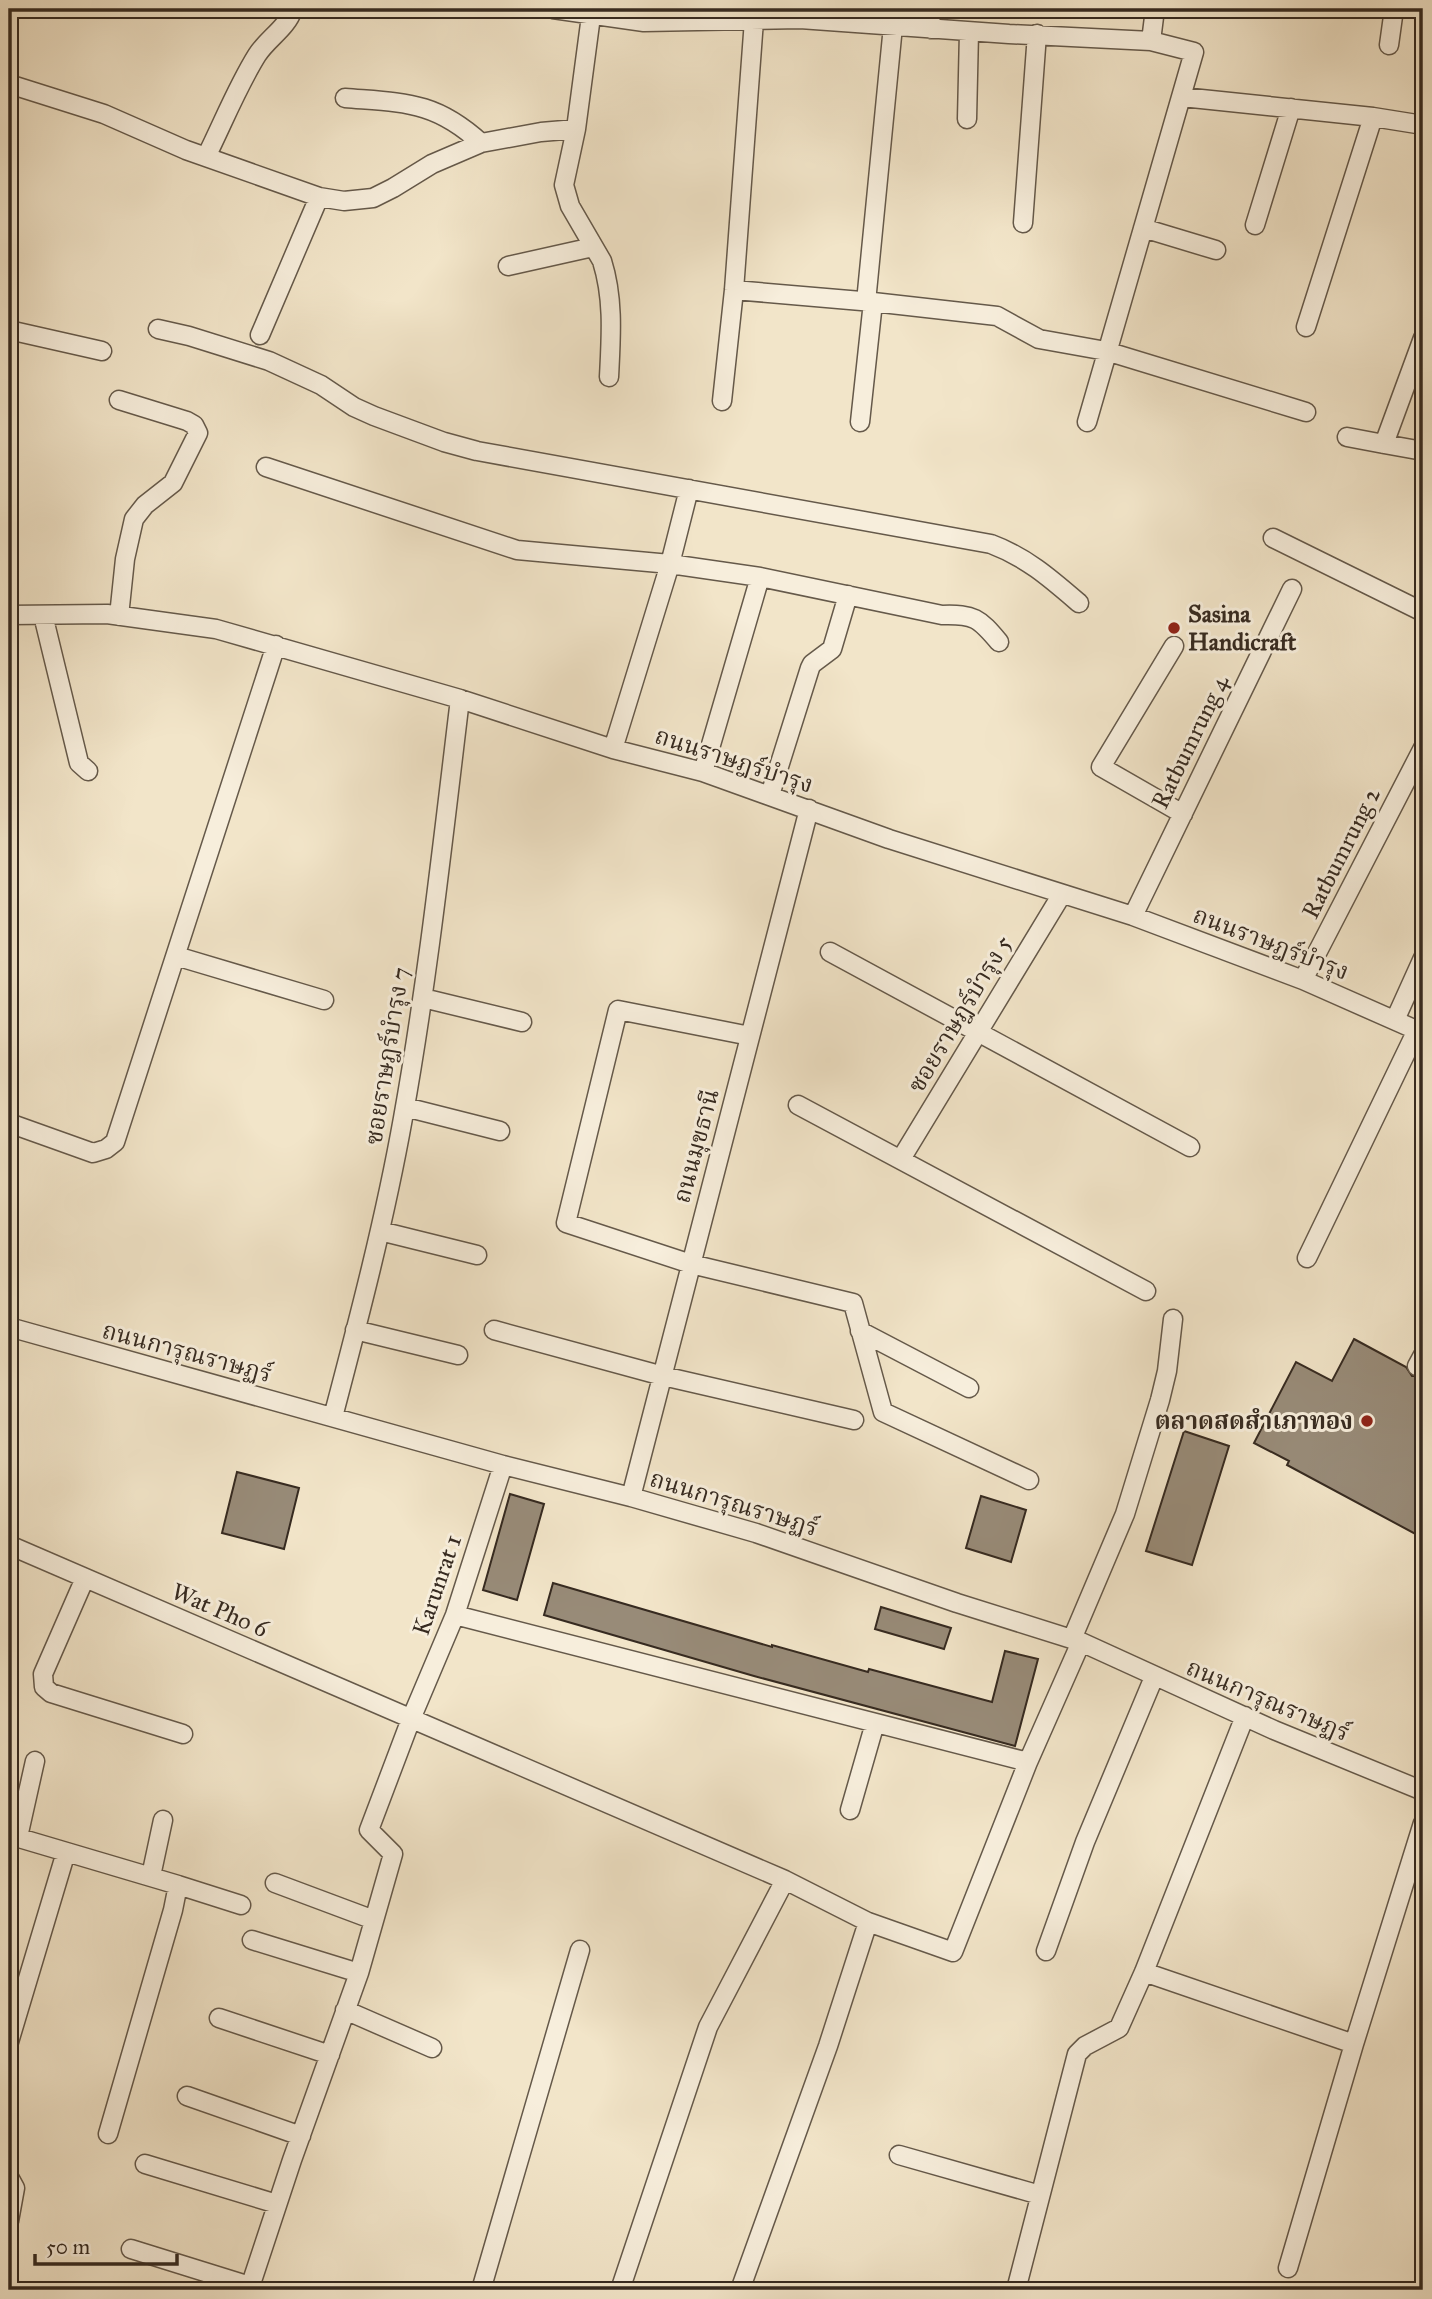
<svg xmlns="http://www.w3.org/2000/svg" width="1432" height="2299" viewBox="0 0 1432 2299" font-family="'IM FELL Great Primer','Noto Serif Thai',serif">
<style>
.building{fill:#988b78;stroke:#362a20;stroke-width:2}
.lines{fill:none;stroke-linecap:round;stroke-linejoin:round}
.minor-casing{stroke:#65594a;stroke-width:21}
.minor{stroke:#f7eedc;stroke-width:18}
.poi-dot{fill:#8f2418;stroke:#f7eedc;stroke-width:2.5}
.labels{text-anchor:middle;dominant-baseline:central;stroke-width:6;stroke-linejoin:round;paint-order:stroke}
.poi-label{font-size:24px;font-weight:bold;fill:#362a20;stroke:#f7eedc;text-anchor:start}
.street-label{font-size:24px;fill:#362a20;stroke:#f7eedc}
</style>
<rect width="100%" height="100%" fill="#f2e5c9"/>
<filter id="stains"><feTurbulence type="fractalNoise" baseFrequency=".00286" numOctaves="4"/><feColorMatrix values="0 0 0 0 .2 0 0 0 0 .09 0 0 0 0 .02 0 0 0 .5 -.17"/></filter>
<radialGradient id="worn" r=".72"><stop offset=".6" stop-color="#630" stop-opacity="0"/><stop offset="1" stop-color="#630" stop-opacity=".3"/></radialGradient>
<path class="building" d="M 1354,1339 L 1406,1367 L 1412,1376 L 1423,1376 L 1423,1538 L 1287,1465 L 1289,1461 L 1254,1443 L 1296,1362 L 1332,1381 Z
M 1184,1431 L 1229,1446 L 1192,1565 L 1146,1551 Z
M 237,1472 L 299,1488 L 284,1549 L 222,1533 Z
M 510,1494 L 544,1504 L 517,1600 L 483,1590 Z
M 981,1496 L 1026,1510 L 1011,1562 L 966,1548 Z
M 553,1583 L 772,1647 L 772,1645 L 868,1672 L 869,1669 L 992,1702 L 1005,1651 L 1038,1659 L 1015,1746 L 754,1676 L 544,1615 Z
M 881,1607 L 951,1628 L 944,1649 L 875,1629 Z"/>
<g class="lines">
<g class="minor-casing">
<path id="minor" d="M 553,9 L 644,22 L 800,19 L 1009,34 L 1151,41 L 1194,52 L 1087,422
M 930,29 L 931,9
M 1151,41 L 1155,9
M 1389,45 L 1394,9
M 9,84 L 104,114 L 186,150 L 319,197 L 344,201 L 373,198 L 393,188 L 432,164 L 481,143 L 541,132 L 576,129 L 591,16
M 1182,97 L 1373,117 L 1423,125
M 345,98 C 405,103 435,101 481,143
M 967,119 L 969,32
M 576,129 L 564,185 L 570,206 L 602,261 C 614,299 611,337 609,377
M 206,157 C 223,123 237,87 257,55 C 268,38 287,28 293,9
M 1023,223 L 1037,34
M 1255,225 L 1291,108
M 1143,228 L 1216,250
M 508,266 L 593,247
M 734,290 L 873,302 L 997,316 L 1039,339 L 1106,351 L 1306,412
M 866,302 L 893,26
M 1306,327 L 1373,117
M 158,329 L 189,336 L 269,361 L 321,385 L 354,407 L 374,416 L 444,442 L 477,451 L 991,544 C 1026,557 1050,578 1079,603
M 9,330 L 102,351
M 260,335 L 319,197
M 1423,338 L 1384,444 L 1423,451
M 722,401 L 734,290 L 754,20
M 860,422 L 873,302
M 1347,437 L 1384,444
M 266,467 L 517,550 L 670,564 L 760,577 L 942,615 C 974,614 979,618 999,642
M 1273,538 L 1423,612
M 9,615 L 107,614 L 216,629 L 460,699 L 613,749 L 703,772 L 889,839 L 1133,916 L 1303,980 L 1423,1033
M 43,615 L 79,763 L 88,771
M 119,616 L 125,559 L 134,519 L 145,505 L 173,483 L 198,433 L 194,425 L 187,421 L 119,400
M 1174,646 L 1101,767 L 1183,814
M 613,749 L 670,564 L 689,489
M 703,772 L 760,577
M 770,795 L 810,668 L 812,664 L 832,649 L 848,595
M 1133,916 L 1292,589
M 830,952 L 1190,1147
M 176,956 L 324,1000
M 1303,980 L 1423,748
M 423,998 L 522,1022
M 1395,1020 L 1423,958
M 750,1036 L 618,1010 L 566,1223 L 691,1264 L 853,1303 L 883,1412 L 1029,1480
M 798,1105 L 1146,1291
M 405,1107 L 500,1131
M 9,1123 L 93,1153 L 106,1149 L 115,1142 L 276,645
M 901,1159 L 1062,894
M 380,1231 L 477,1255
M 1307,1258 L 1417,1030
M 9,1327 L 503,1465 L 631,1497 L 756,1533 L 957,1603 L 1081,1642 L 1274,1730 L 1423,1791
M 355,1330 L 458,1355
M 494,1330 L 663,1376 L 854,1420
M 860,1331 L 969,1388
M 1417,1366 L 1423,1355
M 333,1417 C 359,1318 385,1219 403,1118 C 428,979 443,839 460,699
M 631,1497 L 809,809
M 9,1545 L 785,1880 L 868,1922 L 953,1952 L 1028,1762 L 1081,1642
M 85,1578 L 43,1674 L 44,1687 L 51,1693 L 183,1734
M 455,1615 L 1028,1762
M 1072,1639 L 1125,1514 L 1160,1400 L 1167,1371 L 1173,1319
M 850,1810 L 875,1723
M 9,1835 L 178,1885 L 173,1910 L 108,2134
M 18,1837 L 35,1761
M 151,1876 L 163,1820
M 275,1883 L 374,1920
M 178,1885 L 241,1905
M 252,1940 L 359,1973
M 1046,1951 L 1085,1842 L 1154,1677
M 1144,1972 L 1354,2044
M 345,2010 L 432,2048
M 219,2018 L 330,2055
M 9,2042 L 66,1852
M 187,2096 L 301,2136
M 899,2155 L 1040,2195
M 145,2164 L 277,2204
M 9,2177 L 15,2188 L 9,2221
M 131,2249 L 250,2286
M 1288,2268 L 1354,2044 L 1423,1823
M 249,2290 L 292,2160 L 359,1973 L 393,1854 L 369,1830 L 411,1719 L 455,1615 L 503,1465
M 481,2290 L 580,1950
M 620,2290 L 708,2027 L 785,1880
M 740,2290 L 828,2046 L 868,1922
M 1016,2290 L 1077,2054 L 1085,2046 L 1119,2028 L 1144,1972 L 1245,1716"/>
</g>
<use href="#minor" class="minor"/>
</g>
<g class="poi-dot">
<circle cx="1174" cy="628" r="7"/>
<circle cx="1367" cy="1421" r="7"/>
</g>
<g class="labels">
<g class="poi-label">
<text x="1188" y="614">Sasina<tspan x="1188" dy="28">Handicraft</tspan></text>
<text x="1353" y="1421" text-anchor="end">ตลาดสดสำเภาทอง</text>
</g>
<g class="street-label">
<text transform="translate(1190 742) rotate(-64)">Ratbumrung 4</text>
<text transform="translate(734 760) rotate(18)">ถนนราษฎร์บำรุง</text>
<text transform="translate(1341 853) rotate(-63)">Ratbumrung 2</text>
<text transform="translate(1271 943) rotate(21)">ถนนราษฎร์บำรุง</text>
<text transform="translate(960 1014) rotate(-59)">ซอยราษฎร์บำรุง 5</text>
<text transform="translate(387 1056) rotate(-81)">ซอยราษฎร์บำรุง 7</text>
<text transform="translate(696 1146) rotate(-75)">ถนนมุขธานี</text>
<text transform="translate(187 1352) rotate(15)">ถนนการุณราษฏร์</text>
<text transform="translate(734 1503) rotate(17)">ถนนการุณราษฏร์</text>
<text transform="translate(437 1585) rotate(-71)">Karunrat 1</text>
<text transform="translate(220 1610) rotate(23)">Wat Pho 6</text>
<text transform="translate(1268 1700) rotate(23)">ถนนการุณราษฏร์</text>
</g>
</g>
<rect width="1432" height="2299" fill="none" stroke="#f2e5c9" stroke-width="35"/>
<rect x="10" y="10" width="1411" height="2278" fill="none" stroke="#362a20" stroke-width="3.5"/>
<rect x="18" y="18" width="1397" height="2264" fill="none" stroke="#362a20" stroke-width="2"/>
<path d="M35 2254v10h142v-10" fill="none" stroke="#362a20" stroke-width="3.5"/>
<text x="46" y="2254" font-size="21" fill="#362a20" stroke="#f7eedc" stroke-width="5" paint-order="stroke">50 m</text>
<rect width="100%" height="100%" filter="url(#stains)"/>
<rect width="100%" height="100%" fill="url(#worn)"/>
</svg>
